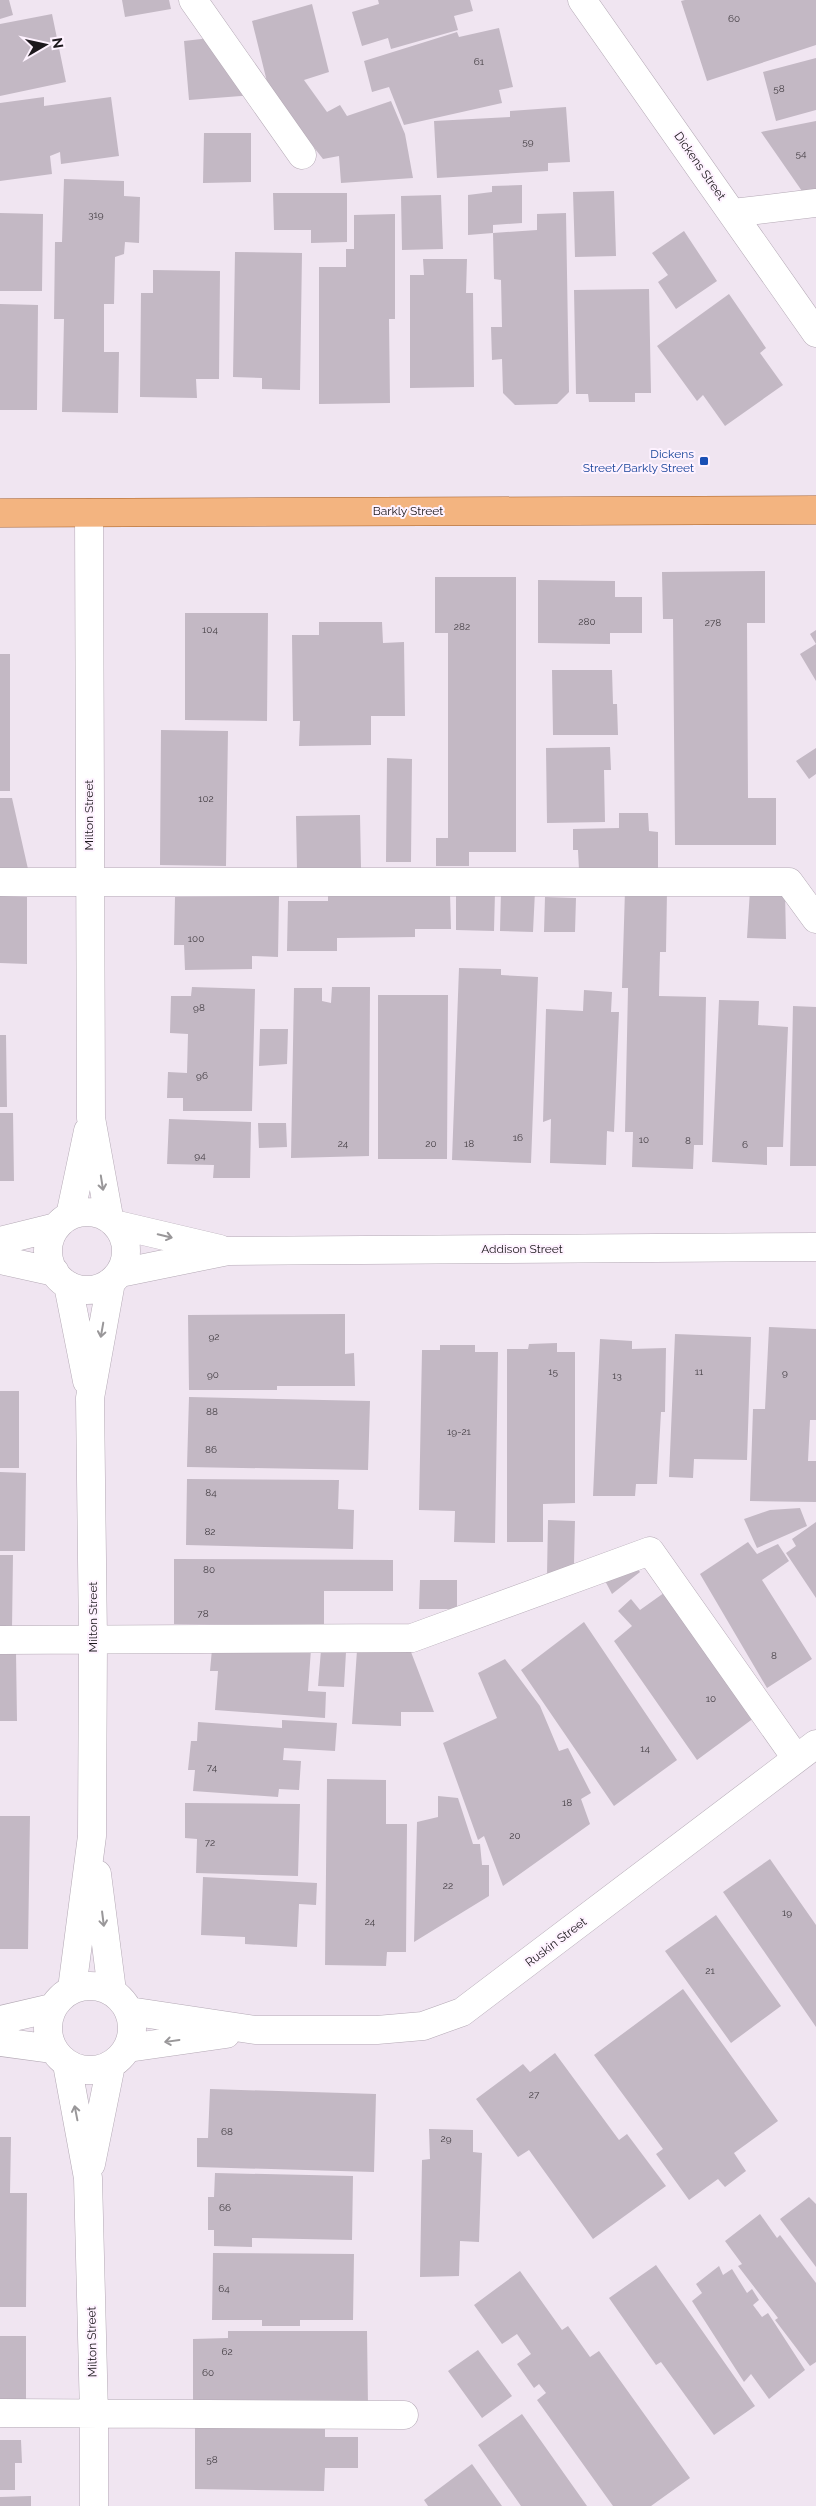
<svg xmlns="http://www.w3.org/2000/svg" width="816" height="2506" viewBox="0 0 816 2506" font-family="Raleway,sans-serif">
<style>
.building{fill:#c3b8c4}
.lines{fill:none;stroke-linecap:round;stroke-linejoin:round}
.minor-casing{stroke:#b4a9b5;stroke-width:29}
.major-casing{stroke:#a35d26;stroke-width:29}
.minor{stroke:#fff;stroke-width:28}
.major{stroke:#f3b480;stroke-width:28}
.oneway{stroke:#999799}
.transit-dot{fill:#1a4fb4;stroke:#fef2ff;stroke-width:2}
.labels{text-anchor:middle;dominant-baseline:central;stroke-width:4;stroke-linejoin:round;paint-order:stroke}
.number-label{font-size:10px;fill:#464046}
.street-label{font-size:12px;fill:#1c181c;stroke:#fef2ff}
.transit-label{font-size:12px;fill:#164399;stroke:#fef2ff;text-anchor:end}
</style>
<rect width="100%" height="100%" fill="#f0e5f1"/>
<path class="building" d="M 0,0 L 9,0 L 13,15 L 0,19 Z
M 122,0 L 169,0 L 171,9 L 125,17 Z
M 378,0 L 470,0 L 473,11 L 454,16 L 458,30 L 391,49 L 388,38 L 362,46 L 352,12 L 379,4 Z
M 685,0 L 816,0 L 816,45 L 707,81 L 681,1 Z
M 312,4 L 329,72 L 304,80 L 327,112 L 340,105 L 347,116 L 391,101 L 405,134 L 413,178 L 341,183 L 339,156 L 323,159 L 269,90 L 252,21 Z
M 52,14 L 66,82 L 0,96 L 0,24 Z
M 499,28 L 513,87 L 499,90 L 502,103 L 404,125 L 389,87 L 372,92 L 364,61 L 457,32 L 459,37 Z
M 210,38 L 254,95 L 189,100 L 184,41 Z
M 816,58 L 816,110 L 776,121 L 763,72 Z
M 44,97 L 44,106 L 111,97 L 119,156 L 61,164 L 60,152 L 50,156 L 52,174 L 0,181 L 0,103 Z
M 566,107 L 570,162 L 548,163 L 548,171 L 437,178 L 434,121 L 510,117 L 510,111 Z
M 816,121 L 816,192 L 804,194 L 761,132 Z
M 204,133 L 251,133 L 251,182 L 203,183 Z
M 64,179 L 124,181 L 124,196 L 140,197 L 139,243 L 125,242 L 124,254 L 115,257 L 114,304 L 104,304 L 104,352 L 119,352 L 118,413 L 62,412 L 64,319 L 54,319 L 55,242 L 62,242 Z
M 522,185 L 522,223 L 493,225 L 493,233 L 468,235 L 468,195 L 492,192 L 492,186 Z
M 614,191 L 616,256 L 575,257 L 573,192 Z
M 273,193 L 347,193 L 347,242 L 311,243 L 311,230 L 274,230 Z
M 441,195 L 443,249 L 402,250 L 401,196 Z
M 0,213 L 43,214 L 42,291 L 0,291 Z
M 566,213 L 569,392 L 557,404 L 515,405 L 503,393 L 502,359 L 492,360 L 491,327 L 502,327 L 501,280 L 494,279 L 493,233 L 537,230 L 537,214 Z
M 395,214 L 395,319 L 389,319 L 390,403 L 319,404 L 319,267 L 346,267 L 346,249 L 354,249 L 354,215 Z
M 684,231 L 717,281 L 676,309 L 658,282 L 668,275 L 652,253 Z
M 235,252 L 302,253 L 300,390 L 262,389 L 262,378 L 233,377 Z
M 423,259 L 467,259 L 466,293 L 473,293 L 474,387 L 410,388 L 410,275 L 424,275 Z
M 153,270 L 220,271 L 219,379 L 196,379 L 197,398 L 140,397 L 141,293 L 153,293 Z
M 649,289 L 651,393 L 635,393 L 635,402 L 589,402 L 588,394 L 576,394 L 574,290 Z
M 729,294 L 766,348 L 760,353 L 783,385 L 725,426 L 703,395 L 697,401 L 657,346 Z
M 0,304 L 38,305 L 37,410 L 0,410 Z
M 765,571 L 765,623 L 747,623 L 748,798 L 776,798 L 776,845 L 675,845 L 673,619 L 663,619 L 662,572 Z
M 435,577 L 516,577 L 516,852 L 469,852 L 469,866 L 436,866 L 436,838 L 448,838 L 448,633 L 435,633 Z
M 538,580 L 615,581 L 615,597 L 642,597 L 642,633 L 610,633 L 610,644 L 538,643 Z
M 185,613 L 268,613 L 267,721 L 185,720 Z
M 319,622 L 382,622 L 383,643 L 404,642 L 405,716 L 371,716 L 371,745 L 299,746 L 300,721 L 293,721 L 292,635 L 319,635 Z
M 816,630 L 816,644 L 810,634 Z
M 816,644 L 816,681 L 800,654 Z
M 0,654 L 10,654 L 10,791 L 0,791 Z
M 552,670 L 612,670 L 613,704 L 617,704 L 618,735 L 553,735 Z
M 161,730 L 228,731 L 226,866 L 160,865 Z
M 610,747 L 611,770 L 604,770 L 605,822 L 547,823 L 546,748 Z
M 816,748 L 816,774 L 809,779 L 796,761 Z
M 387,758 L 412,759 L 411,862 L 386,862 Z
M 0,798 L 12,798 L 28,869 L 0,868 Z
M 619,813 L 648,813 L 649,831 L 658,832 L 658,870 L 579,870 L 578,850 L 573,850 L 573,829 L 619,828 Z
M 360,815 L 361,868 L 297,869 L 296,816 Z
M 625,890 L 667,891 L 666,952 L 660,952 L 659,996 L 706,997 L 703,1145 L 694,1145 L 693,1169 L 632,1167 L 633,1132 L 625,1132 L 628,988 L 622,988 Z
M 750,890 L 785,891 L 786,939 L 747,938 Z
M 456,891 L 495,892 L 494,931 L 456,930 Z
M 501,891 L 535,891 L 533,932 L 500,931 Z
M 328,893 L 450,893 L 451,929 L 415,929 L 415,937 L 337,938 L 337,951 L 287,951 L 288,901 L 328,901 Z
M 0,896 L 27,897 L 27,964 L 0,963 Z
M 279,896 L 278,957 L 252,956 L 252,969 L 185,970 L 184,945 L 174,945 L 175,897 Z
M 545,897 L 576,898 L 575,932 L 544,932 Z
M 459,968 L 501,969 L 501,975 L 538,977 L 531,1163 L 452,1160 Z
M 192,987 L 255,989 L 252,1111 L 183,1111 L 183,1098 L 167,1098 L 168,1072 L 187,1073 L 188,1034 L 170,1033 L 171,996 L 191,996 Z
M 332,987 L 370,987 L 369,1156 L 291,1158 L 294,988 L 322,988 L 322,1001 L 331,1003 Z
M 584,990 L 612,992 L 611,1012 L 619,1012 L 614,1132 L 607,1131 L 606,1165 L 550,1163 L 551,1119 L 543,1122 L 546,1009 L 583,1011 Z
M 378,995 L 448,995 L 447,1159 L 378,1159 Z
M 719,1000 L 759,1001 L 758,1025 L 788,1027 L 783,1147 L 767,1147 L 767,1165 L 712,1162 Z
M 793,1006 L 816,1007 L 816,1166 L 790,1166 Z
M 260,1029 L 288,1029 L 287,1064 L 259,1066 Z
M 0,1035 L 6,1035 L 7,1107 L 0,1107 Z
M 0,1113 L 13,1113 L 14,1181 L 0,1181 Z
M 169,1119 L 251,1122 L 250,1178 L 213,1178 L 214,1165 L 167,1164 Z
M 258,1123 L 286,1123 L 287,1147 L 259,1148 Z
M 345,1314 L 345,1354 L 354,1353 L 355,1386 L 277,1386 L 277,1390 L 189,1390 L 188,1315 Z
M 769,1327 L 816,1329 L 816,1420 L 810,1420 L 808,1461 L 816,1461 L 816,1502 L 750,1501 L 753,1409 L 765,1409 Z
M 675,1334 L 751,1337 L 747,1460 L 694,1459 L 693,1478 L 669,1477 Z
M 600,1339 L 632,1341 L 632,1349 L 666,1348 L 665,1412 L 661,1412 L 657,1484 L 636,1484 L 635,1496 L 593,1496 Z
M 557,1343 L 557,1352 L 575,1352 L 575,1503 L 543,1504 L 543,1542 L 507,1542 L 507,1349 L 528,1349 L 529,1344 Z
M 440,1345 L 475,1345 L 475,1352 L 498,1352 L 495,1543 L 454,1542 L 455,1511 L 419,1510 L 422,1350 L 440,1350 Z
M 0,1391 L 19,1391 L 19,1468 L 0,1468 Z
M 189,1397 L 370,1401 L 368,1470 L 187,1467 Z
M 0,1472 L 26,1473 L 25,1551 L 0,1551 Z
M 187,1479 L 339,1480 L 338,1509 L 354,1510 L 353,1549 L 186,1545 Z
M 800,1508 L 807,1526 L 757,1548 L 744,1519 L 770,1510 Z
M 548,1520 L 575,1521 L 574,1564 L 547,1576 Z
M 816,1522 L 816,1598 L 786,1553 L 796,1546 L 792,1539 Z
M 748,1542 L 757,1554 L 778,1544 L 789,1561 L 762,1580 L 812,1659 L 767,1688 L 700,1574 Z
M 0,1555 L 13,1555 L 12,1629 L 0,1629 Z
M 174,1559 L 393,1560 L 393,1591 L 324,1591 L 324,1625 L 174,1624 Z
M 634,1564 L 640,1572 L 612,1594 L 603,1577 Z
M 420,1580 L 457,1580 L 457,1609 L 419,1609 Z
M 668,1590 L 758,1715 L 697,1760 L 614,1641 L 632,1626 L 618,1611 L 631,1599 L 640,1610 Z
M 584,1622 L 677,1760 L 614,1806 L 521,1670 Z
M 212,1649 L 311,1649 L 308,1691 L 326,1692 L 325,1718 L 215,1710 L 218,1671 L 210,1671 Z
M 321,1650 L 346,1652 L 344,1687 L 318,1686 Z
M 357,1650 L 411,1652 L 434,1712 L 401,1712 L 401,1726 L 352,1724 Z
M 16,1652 L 17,1721 L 0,1721 L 0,1653 Z
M 505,1659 L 540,1706 L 559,1751 L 568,1748 L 591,1793 L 581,1799 L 590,1824 L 503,1886 L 484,1836 L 478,1840 L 443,1743 L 497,1718 L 478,1673 Z
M 282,1720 L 337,1723 L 335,1751 L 284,1748 L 283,1760 L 301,1761 L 299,1790 L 279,1789 L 278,1797 L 193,1791 L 195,1770 L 188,1770 L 191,1741 L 197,1741 L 198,1722 L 282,1728 Z
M 327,1779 L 386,1780 L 386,1824 L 407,1824 L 406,1952 L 387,1952 L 386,1966 L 325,1965 Z
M 438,1796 L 458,1798 L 473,1844 L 480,1844 L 482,1865 L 489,1865 L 489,1896 L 414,1942 L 417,1822 L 438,1817 Z
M 185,1803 L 300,1804 L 298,1876 L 196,1873 L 197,1839 L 185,1838 Z
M 0,1816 L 30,1816 L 28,1949 L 0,1949 Z
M 770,1859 L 816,1925 L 816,2027 L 723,1892 Z
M 203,1877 L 317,1883 L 316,1905 L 299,1904 L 297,1947 L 245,1944 L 245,1937 L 201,1935 Z
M 716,1915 L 781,2006 L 731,2043 L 665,1951 Z
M 683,1989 L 778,2121 L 734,2153 L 746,2171 L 725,2187 L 718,2179 L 689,2200 L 656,2154 L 663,2149 L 594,2055 Z
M 555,2053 L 619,2140 L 627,2134 L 666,2186 L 593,2239 L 529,2150 L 518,2157 L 476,2099 L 523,2064 L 530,2072 Z
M 210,2089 L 376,2094 L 374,2172 L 197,2167 L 197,2138 L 208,2138 Z
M 429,2129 L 473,2130 L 473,2152 L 482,2153 L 479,2242 L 460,2241 L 459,2276 L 420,2277 L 422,2160 L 430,2159 Z
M 0,2137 L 11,2137 L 10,2193 L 27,2193 L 26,2307 L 0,2307 Z
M 215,2173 L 353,2176 L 352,2240 L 252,2238 L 252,2247 L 214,2246 L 214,2230 L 208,2230 L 208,2197 L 214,2197 Z
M 809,2197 L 816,2204 L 816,2267 L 780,2219 Z
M 760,2214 L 777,2238 L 780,2235 L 816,2283 L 816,2362 L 810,2366 L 775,2320 L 778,2318 L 738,2266 L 742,2264 L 725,2241 Z
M 213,2253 L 354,2254 L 353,2320 L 300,2320 L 300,2326 L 262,2326 L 262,2320 L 212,2320 Z
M 656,2265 L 755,2406 L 714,2435 L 661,2362 L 656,2365 L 609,2298 Z
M 719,2266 L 723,2275 L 732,2269 L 747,2293 L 752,2289 L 759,2300 L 753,2305 L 762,2317 L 768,2313 L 805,2370 L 769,2399 L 751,2374 L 744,2382 L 692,2301 L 702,2293 L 696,2284 Z
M 520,2271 L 562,2330 L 568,2326 L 590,2357 L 599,2351 L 690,2478 L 651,2506 L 613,2506 L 537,2400 L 546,2393 L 539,2384 L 534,2388 L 517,2364 L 531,2354 L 517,2334 L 502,2344 L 474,2305 Z
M 228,2331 L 367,2331 L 368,2406 L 193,2401 L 193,2339 L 228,2338 Z
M 0,2336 L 26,2336 L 26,2402 L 0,2403 Z
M 478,2350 L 512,2396 L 482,2418 L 448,2371 Z
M 522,2414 L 587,2506 L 521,2506 L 478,2445 Z
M 195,2422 L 325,2423 L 325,2437 L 358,2437 L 358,2468 L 325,2468 L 324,2491 L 195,2489 Z
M 0,2440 L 21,2440 L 22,2463 L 15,2463 L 15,2490 L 0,2490 Z
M 472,2464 L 502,2506 L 428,2506 L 424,2500 Z
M 31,2496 L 31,2506 L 0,2506 L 0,2497 Z"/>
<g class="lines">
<g class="minor-casing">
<path id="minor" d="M 193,0 L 302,155
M 582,0 L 816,333
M 733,213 L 816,203
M 89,513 L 91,1118 L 109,1217
M 0,882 L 789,882 L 816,919
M48 1251a39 39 0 1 1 78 0a39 39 0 1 1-78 0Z
M 70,1216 L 88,1131
M 118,1225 L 220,1249
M 0,1241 L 56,1227
M 0,1260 L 55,1272
M 120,1273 L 228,1251 L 816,1247
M 68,1285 L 87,1381
M 0,1640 L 412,1638 L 650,1551 L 796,1758
M 97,1874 L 112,1991
M48 2028a42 42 0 1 1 84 0a42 42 0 1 1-84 0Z
M 72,1989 L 92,1836 L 93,1640 L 90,1398 L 111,1282
M 129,2011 L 255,2030 L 377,2030 L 423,2026 L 462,2012 L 816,1744
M 0,2020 L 52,2008
M 0,2042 L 53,2049
M 128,2048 L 226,2034
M 67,2064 L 88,2178 L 94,2414 L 94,2506
M 91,2164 L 111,2065
M 0,2413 L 404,2415"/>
</g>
<g class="major-casing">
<path id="major" d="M 0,513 L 816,510"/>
</g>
<use href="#minor" class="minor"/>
<use href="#major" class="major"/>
</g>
<defs><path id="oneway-shaft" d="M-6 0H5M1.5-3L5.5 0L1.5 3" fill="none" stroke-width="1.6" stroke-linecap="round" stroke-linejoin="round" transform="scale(1.25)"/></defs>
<g class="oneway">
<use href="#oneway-shaft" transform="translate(102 1183) rotate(81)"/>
<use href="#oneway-shaft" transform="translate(165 1236) rotate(13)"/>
<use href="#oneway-shaft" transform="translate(102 1330) rotate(100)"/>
<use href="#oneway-shaft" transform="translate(103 1919) rotate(83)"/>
<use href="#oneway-shaft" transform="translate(172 2041) rotate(172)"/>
<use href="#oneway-shaft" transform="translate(76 2113) rotate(-101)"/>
</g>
<rect class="transit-dot" x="699" y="456" width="10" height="10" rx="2.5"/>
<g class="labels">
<g class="number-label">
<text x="734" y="18">60</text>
<text x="479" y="61">61</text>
<text x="779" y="88">58</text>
<text x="528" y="141">59</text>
<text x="801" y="153">54</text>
<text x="96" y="214">319</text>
<text x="587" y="621">280</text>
<text x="713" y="622">278</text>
<text x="462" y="626">282</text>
<text x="210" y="629">104</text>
<text x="206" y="798">102</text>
<text x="196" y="938">100</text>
<text x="199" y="1007">98</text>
<text x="202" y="1075">96</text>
<text x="518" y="1137">16</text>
<text x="644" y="1139">10</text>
<text x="688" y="1140">8</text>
<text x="343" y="1143">24</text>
<text x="431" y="1143">20</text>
<text x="469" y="1143">18</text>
<text x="745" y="1144">6</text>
<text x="200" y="1155">94</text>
<text x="214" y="1336">92</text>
<text x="553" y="1371">15</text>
<text x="699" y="1371">11</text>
<text x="785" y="1372">9</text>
<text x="213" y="1374">90</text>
<text x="617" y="1375">13</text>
<text x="212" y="1411">88</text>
<text x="459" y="1431">19-21</text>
<text x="211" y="1449">86</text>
<text x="211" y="1492">84</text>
<text x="210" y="1531">82</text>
<text x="209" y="1569">80</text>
<text x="203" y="1613">78</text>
<text x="774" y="1655">8</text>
<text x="711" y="1698">10</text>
<text x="645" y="1748">14</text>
<text x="212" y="1767">74</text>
<text x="567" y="1802">18</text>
<text x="515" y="1835">20</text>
<text x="210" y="1842">72</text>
<text x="448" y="1885">22</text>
<text x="787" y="1912">19</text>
<text x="370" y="1921">24</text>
<text x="710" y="1970">21</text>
<text x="534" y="2094">27</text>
<text x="227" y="2131">68</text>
<text x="446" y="2138">29</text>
<text x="225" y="2207">66</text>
<text x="224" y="2288">64</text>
<text x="227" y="2351">62</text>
<text x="208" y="2372">60</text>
<text x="212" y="2459">58</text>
</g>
<g class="street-label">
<text transform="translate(700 166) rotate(55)">Dickens Street</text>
<text x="408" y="511">Barkly Street</text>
<text transform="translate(89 815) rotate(-90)">Milton Street</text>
<text x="522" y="1249">Addison Street</text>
<text transform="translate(93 1617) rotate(-90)">Milton Street</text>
<text transform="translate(556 1942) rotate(-37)">Ruskin Street</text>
<text transform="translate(92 2342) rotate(-91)">Milton Street</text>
</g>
<g class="transit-label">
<text x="694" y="454">Dickens<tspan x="694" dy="14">Street/Barkly Street</tspan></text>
</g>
</g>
<g transform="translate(45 45) rotate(81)" stroke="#fef2ff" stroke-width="4" paint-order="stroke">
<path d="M0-4L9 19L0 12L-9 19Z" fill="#1c181c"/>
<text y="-8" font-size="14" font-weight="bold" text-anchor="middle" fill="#1c181c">N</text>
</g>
</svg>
